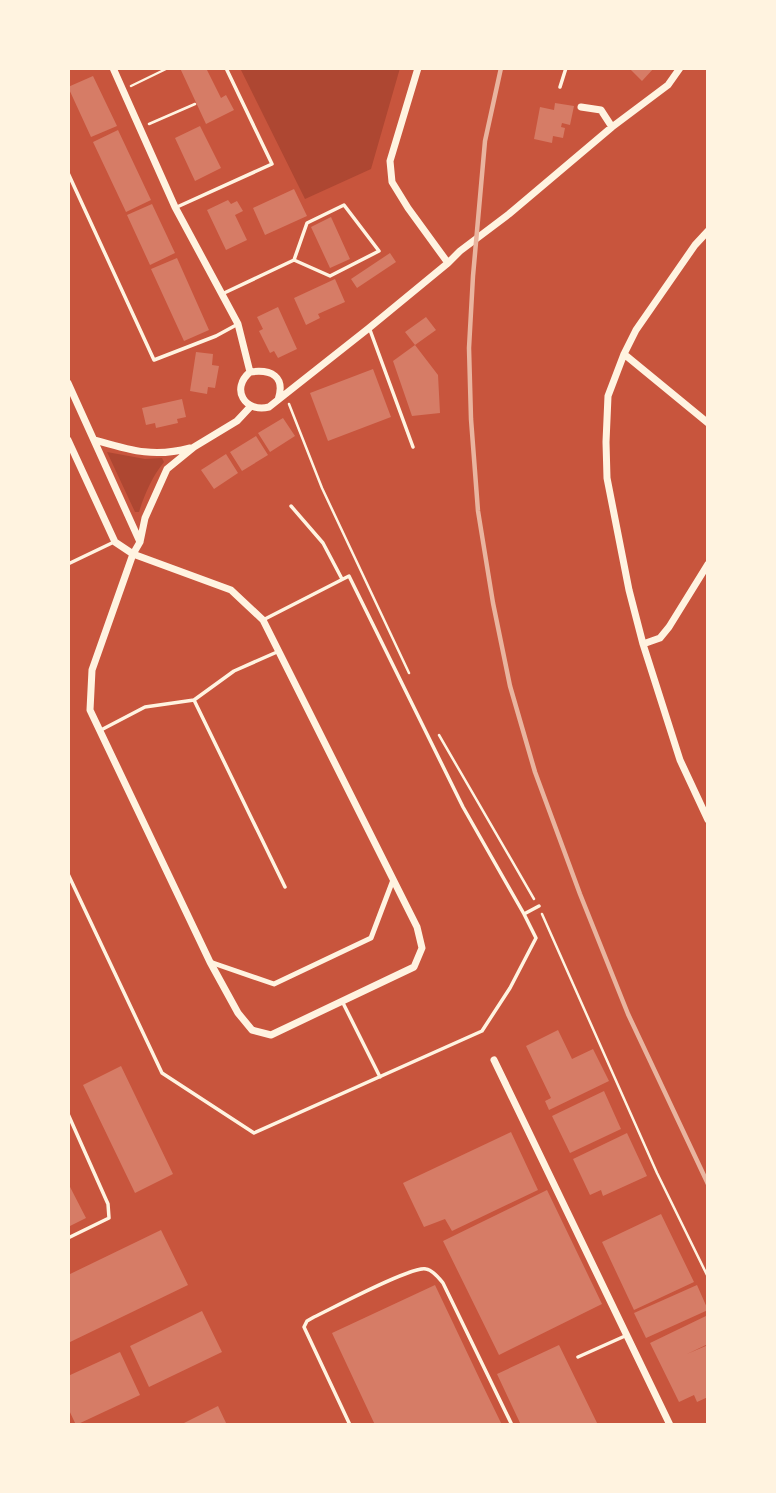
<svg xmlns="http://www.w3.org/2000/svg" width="776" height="1493" viewBox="0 0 776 1493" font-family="Arial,sans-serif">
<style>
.green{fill:#ae4732}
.building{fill:#d67c66}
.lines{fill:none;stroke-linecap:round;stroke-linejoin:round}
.path{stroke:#fff3e0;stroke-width:2.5}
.service{stroke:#fff3e0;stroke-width:3.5}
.pedestrian{stroke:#fff3e0;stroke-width:5}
.minor{stroke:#fff3e0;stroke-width:7}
.rail{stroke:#e9b49f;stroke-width:4.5}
</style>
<rect width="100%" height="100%" fill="#c8553d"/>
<path class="green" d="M 240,68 L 400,68 L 371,169 L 305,199 Z
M 107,452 L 145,459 L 162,458 L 164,462 C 152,477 145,493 139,512 L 135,512 Z"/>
<path class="building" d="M 180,68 L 206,68 L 221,98 L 226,95 L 234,110 L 206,124 Z
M 629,68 L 654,68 L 642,81 Z
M 93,76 L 117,126 L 91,137 L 68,87 Z
M 555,103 L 574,106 L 570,125 L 562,123 L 561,127 L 565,128 L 563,138 L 553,136 L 552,143 L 534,139 L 540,107 L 554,110 Z
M 200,126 L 221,168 L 195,181 L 175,138 Z
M 118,130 L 151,200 L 126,212 L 93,142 Z
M 294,189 L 307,216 L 265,235 L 253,208 Z
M 228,200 L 231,204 L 237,201 L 243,211 L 235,215 L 247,240 L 226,250 L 207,210 Z
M 152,204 L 175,253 L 150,265 L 127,215 Z
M 331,217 L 350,259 L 330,268 L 311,227 Z
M 390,253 L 396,262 L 357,288 L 351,279 Z
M 177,258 L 209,330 L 184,341 L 151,269 Z
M 335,279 L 345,302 L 318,314 L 320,318 L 306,325 L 294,298 Z
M 278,307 L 297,349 L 278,358 L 274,351 L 270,353 L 259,331 L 263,329 L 257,317 Z
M 426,317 L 436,330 L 415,345 L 405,332 Z
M 415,345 L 438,375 L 440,413 L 412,416 L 393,361 Z
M 196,352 L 213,354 L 212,365 L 219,366 L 215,388 L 208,387 L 207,394 L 190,391 Z
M 373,369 L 391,417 L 328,441 L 310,393 Z
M 182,399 L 186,417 L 177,419 L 178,423 L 156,428 L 155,423 L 146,425 L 142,408 Z
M 283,418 L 295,436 L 270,452 L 258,433 Z
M 256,436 L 268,455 L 242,471 L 230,452 Z
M 226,454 L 238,473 L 214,489 L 201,470 Z
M 558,1030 L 572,1059 L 593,1049 L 609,1081 L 549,1110 L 545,1101 L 551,1098 L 526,1046 Z
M 121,1066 L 173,1174 L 135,1193 L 83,1085 Z
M 604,1091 L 621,1129 L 570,1153 L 552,1116 Z
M 511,1132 L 538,1190 L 452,1231 L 445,1219 L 424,1227 L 403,1183 Z
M 627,1133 L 647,1176 L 603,1196 L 601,1190 L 590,1195 L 573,1159 Z
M 68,1183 L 86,1218 L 68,1227 Z
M 547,1190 L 602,1304 L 499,1355 L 443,1241 Z
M 661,1214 L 694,1282 L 634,1310 L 602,1242 Z
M 161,1230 L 188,1285 L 68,1343 L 68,1275 Z
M 435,1285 L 483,1386 L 502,1425 L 375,1425 L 332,1333 Z
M 697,1285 L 708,1310 L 646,1338 L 634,1313 Z
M 202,1311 L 222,1352 L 149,1387 L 130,1346 Z
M 708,1315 L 708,1344 L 687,1354 L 708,1345 L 708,1397 L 697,1402 L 694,1395 L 679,1402 L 650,1343 Z
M 559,1345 L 598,1425 L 521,1425 L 497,1374 Z
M 120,1352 L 140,1395 L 76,1425 L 68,1408 L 68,1376 Z
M 218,1406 L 227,1425 L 180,1425 Z"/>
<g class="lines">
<path class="path" d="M 131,86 L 168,68
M 149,124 L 195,104
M 289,404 L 322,488 L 409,673
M 439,735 L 534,899
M 542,914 L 657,1173 L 708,1277"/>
<path class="service" d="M 560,87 L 566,68
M 68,173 L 154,360 L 216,336 L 238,324
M 177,207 L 272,164 L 226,68
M 222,294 L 294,260 L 330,276 L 379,251 L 344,205 L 307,223 L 294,260
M 370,330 L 413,447
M 291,506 L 323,543 L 342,579
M 68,564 L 114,542
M 277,652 L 234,671 L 194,700 L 285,887
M 101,730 L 145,707 L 194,700
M 68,874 L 162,1073 L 254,1133 L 482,1031 L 510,988 L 536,938 L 524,914 L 463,807 L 349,576 L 263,620
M 524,914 L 539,906
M 342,1001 L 380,1077
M 68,1114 L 108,1204 L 109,1218 L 68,1238
M 578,1357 L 625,1336
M 350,1425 L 304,1327 L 307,1321 L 314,1317 C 331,1309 413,1265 426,1269 C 433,1270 439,1278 443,1283 L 512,1425"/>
<path class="pedestrian" d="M 210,962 L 274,984 L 371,938 L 393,880"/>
<path class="minor" d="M 113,68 L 175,207 L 238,324 L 250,372
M 418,68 L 390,161 L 392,182 L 408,208 L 448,263
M 581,107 L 601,110 L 612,127
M 708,231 L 695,245 L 636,330 L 624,354 L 608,396 L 606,442 L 607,478 L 629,590 L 643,644 L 680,760 L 708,820
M 624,354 L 708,423
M 250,372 C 230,389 245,413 269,407 L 369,328 L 448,263 L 460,251 L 509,214 L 612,127 L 668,85 L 680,68
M 250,372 C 271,369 286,376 278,400
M 68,383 L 140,542
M 68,440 L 115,542 L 133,554 L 231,590 L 263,620 L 417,927 L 422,948 L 414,967 L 271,1035 L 252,1030 L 238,1013 L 210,962 L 90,710 L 92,670 L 133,554 L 140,542 L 145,518 L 167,469 L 194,447 L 237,421 L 251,406
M 95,440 C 130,450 153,458 190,448
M 643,644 L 660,638 L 669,627 L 708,564
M 494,1060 L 670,1425"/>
<path class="rail" d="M 501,68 L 485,141 L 473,276 L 469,348 L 471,419 L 478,511 L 493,603 L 510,686 L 535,772 L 580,894 L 628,1014 L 708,1184"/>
</g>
<rect width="776" height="1493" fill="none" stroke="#fff3e0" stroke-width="140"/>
</svg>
